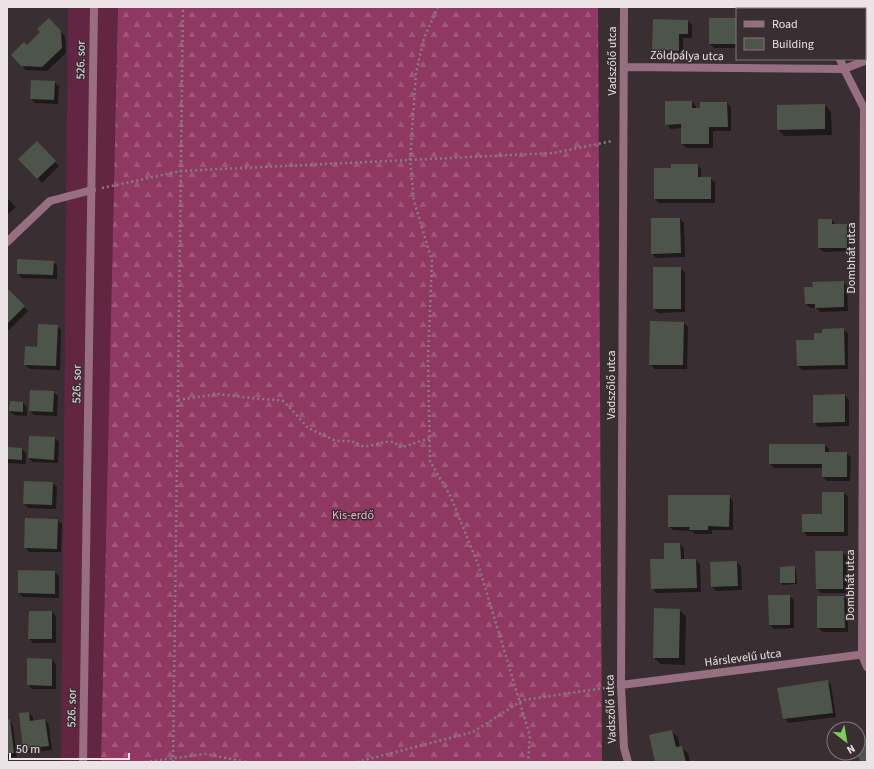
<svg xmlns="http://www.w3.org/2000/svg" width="874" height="769" viewBox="0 0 874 769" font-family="'Source Sans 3',sans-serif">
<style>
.grass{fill:#622542}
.forest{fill:url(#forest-firs)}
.shadow{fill:#0007}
.building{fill:#4d544a}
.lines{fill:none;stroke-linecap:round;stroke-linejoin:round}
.path{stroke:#867d81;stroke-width:2.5;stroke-dasharray:2 3;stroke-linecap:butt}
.street{stroke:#986f80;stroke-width:8}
.labels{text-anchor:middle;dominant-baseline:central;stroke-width:3;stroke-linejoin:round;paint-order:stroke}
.street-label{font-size:12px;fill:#ebe3e6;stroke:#392f33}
.park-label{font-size:12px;fill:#f7aecc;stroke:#392f33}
</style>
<defs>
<pattern id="forest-firs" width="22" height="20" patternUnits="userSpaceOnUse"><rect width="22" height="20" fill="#8f3962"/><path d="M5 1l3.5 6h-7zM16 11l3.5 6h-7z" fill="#9f5678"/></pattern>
</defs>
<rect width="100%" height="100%" fill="#392f33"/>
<path class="grass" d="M 68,7 L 118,7 L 101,762 L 61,762 Z"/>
<path class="forest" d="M 118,7 L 598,7 L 602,762 L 101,762 Z"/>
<path class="shadow" d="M 766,7 L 798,7 L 798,9 L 766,9 Z
M 840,7 L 867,7 L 867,24 L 865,22 L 865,9 L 841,9 Z
M 737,19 L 737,48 L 714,48 L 710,44 Z
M 49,20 L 65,36 L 66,53 L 47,71 L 26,70 L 12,55 L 27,46 L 42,32 Z
M 688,21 L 692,25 L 692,38 L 683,38 L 683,54 L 657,54 L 653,49 Z
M 54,82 L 59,86 L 58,104 L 35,103 L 31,99 Z
M 692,102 L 696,106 L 696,109 L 727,103 L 731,107 L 731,131 L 713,131 L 713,148 L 687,148 L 682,144 L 682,128 L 671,129 L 666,124 Z
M 825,105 L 831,112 L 832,135 L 784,136 L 778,129 Z
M 37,143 L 59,166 L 42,183 L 19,159 Z
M 697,165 L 701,169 L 701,178 L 710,178 L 715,182 L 715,203 L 659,203 L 655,199 L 672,169 Z
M 7,198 L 16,207 L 8,214 L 7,213 Z
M 652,219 L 680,219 L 684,223 L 685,257 L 656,258 L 652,253 Z
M 819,220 L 832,220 L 836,225 L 846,225 L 851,229 L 851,251 L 824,252 L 819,248 Z
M 53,262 L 57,266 L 57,279 L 22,278 L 18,274 Z
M 680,268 L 685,272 L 685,312 L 658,313 L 654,309 Z
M 843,282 L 847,286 L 848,311 L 820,312 L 816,308 L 810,308 L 806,304 L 814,288 Z
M 7,290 L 28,311 L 9,330 L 7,328 Z
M 684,323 L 688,327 L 687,369 L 655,369 L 650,364 Z
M 57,326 L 61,330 L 60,370 L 30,369 L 25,365 Z
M 843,329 L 848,333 L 848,369 L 802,370 L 798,366 L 797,341 L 815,341 Z
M 53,392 L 58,396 L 57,416 L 34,415 L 30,411 Z
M 845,395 L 849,400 L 849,426 L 818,427 L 814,422 Z
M 23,403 L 27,407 L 27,416 L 14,415 L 10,411 Z
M 55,438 L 59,442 L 58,463 L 33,462 L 29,458 Z
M 770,445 L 825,445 L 829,449 L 829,453 L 846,453 L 851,457 L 850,481 L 827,481 L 823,477 L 823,468 L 774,468 L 770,464 Z
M 7,448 L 22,449 L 26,453 L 26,464 L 7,463 Z
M 52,483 L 57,487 L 56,509 L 29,508 L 24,504 Z
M 844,493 L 848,497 L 848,536 L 807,536 L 803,531 L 823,515 Z
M 729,496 L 733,501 L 733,530 L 712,530 L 712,534 L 695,534 L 691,531 L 673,530 L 669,526 Z
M 57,520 L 62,524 L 61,552 L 29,552 L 25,547 Z
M 680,544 L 684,549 L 684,560 L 696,560 L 700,564 L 701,592 L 656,593 L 652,588 L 665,560 Z
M 842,552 L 847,556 L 847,593 L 821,593 L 817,589 Z
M 737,562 L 741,567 L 742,590 L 716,591 L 712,587 Z
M 794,567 L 796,569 L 797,584 L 783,585 L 781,583 L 781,568 Z
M 55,572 L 59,576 L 59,598 L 23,597 L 19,593 Z
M 789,596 L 794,600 L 794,628 L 774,629 L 770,624 Z
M 844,597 L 848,601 L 848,632 L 823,632 L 818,628 Z
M 679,610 L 686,616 L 685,665 L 661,664 L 654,658 Z
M 30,612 L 52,612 L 56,616 L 56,643 L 33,643 L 29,638 Z
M 52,660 L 56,664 L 56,689 L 32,689 L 28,685 Z
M 827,681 L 831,685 L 836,717 L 788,723 L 784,718 Z
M 29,713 L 33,717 L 33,722 L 45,720 L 49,725 L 52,750 L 28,753 L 24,748 Z
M 9,720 L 13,725 L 17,757 L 7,758 L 7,721 Z
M 671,731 L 678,737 L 680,747 L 688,753 L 690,762 L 656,762 Z
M 866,739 L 867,762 L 862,762 L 857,753 L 858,740 Z"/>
<path class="building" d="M 765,7 L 794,7 L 794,9 L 765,9 Z
M 49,18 L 61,31 L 62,48 L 42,67 L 21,66 L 11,55 L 24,42 L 27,45 L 40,32 L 37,29 Z
M 709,18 L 737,18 L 737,44 L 709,44 Z
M 653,19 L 688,20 L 688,34 L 679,34 L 679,51 L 652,50 Z
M 31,80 L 55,81 L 54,100 L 30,99 Z
M 665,101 L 692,101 L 692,108 L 700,108 L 700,102 L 727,102 L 728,127 L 709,127 L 709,144 L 681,144 L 681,124 L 665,125 Z
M 825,104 L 825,129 L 777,130 L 777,105 Z
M 37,141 L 56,161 L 37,179 L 18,159 Z
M 671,164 L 698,164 L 698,177 L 711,177 L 711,199 L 654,199 L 654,168 L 671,168 Z
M 651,218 L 680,218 L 681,253 L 651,254 Z
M 818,219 L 832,219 L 832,224 L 847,224 L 847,248 L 818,248 Z
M 17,259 L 54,261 L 53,275 L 17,274 Z
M 653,267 L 681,267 L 681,309 L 653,309 Z
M 844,281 L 844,307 L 815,308 L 815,304 L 805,304 L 804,287 L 813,287 L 812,282 Z
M 7,288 L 25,306 L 7,324 Z
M 650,321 L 684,322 L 683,365 L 649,365 Z
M 38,324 L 58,325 L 56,366 L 24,365 L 25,346 L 37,347 Z
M 844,328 L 845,365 L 797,366 L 796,340 L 814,340 L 814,333 L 822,333 L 822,329 Z
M 30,390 L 54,391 L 53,412 L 29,411 Z
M 845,394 L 845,422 L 813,423 L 813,395 Z
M 10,401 L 23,402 L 23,412 L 9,411 Z
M 29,436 L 55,437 L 54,460 L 28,458 Z
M 769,444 L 825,444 L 825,452 L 847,452 L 847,477 L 822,477 L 822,464 L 769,464 Z
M 7,447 L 22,448 L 22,460 L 7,459 Z
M 24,481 L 53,482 L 52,505 L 23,504 Z
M 822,492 L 844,492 L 844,532 L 802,532 L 802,514 L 822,514 Z
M 668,495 L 730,495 L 729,527 L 708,526 L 708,530 L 689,530 L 690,527 L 668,527 Z
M 25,518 L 58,519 L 57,549 L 24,548 Z
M 664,543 L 680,543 L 681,559 L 696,559 L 697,588 L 651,589 L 650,559 L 664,559 Z
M 815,551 L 843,551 L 843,589 L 816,589 Z
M 737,561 L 738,586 L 711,587 L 710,562 Z
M 795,566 L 795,583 L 780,583 L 780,567 Z
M 18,570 L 55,571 L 55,594 L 18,593 Z
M 768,595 L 790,595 L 790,625 L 769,625 Z
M 817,596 L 844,596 L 845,628 L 817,628 Z
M 654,608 L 680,609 L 679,658 L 653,658 Z
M 29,611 L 52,611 L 52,639 L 28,639 Z
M 27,658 L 52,659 L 52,686 L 27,685 Z
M 828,680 L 833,713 L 783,719 L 777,688 Z
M 29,712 L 30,721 L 45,719 L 49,746 L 23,749 L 19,713 Z
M 10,719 L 14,753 L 7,754 L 7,720 Z
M 672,730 L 676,747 L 682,746 L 686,762 L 655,762 L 649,735 Z
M 866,738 L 867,762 L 861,762 L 856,753 L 858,753 L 858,739 Z"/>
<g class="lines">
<path class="path" d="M 438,7 L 424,38 L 416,73 L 410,159 L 414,201 L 432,261 L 428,358 L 430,461 L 451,497 L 479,567 L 530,736 L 528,762
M 102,188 L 181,171 L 553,153 L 612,141
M 178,400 L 217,394 L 260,399 L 278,400 L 283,401 L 293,411 L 308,428 L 336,441 L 351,441 L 362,446 L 369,446 L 385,442 L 394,442 L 400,447 L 403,447 L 430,438
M 145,762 L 205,754 L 247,762
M 173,762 L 183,7
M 357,762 L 473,732 L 523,700 L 611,687"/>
<path class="street" d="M 624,7 L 621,685 L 624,748 L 628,762
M 824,7 L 825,9
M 840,59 L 844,69 L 867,114
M 625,67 L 844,69 L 867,60
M 864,110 L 862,655 L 867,667
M 7,242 L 50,201 L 92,190
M 621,685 L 866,654
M 83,762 L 94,7"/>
</g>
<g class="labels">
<g class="street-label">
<text transform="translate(687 56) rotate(1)">Zöldpálya utca</text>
<text transform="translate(81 60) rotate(-89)">526. sor</text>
<text transform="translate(612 61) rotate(-90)">Vadszőlő utca</text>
<text transform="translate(851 258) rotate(-90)">Dombhát utca</text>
<text transform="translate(77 384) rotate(-89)">526. sor</text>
<text transform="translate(611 385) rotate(-90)">Vadszőlő utca</text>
<text transform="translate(850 585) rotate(-90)">Dombhát utca</text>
<text transform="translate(743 658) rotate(-7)">Hárslevelű utca</text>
<text transform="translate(72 708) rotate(-89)">526. sor</text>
<text transform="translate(611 709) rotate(-92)">Vadszőlő utca</text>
</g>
<g class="park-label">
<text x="353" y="515">Kis-erdő</text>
</g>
</g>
<rect width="874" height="769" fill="none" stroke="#ebe3e6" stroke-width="16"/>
<rect x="736" y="8" width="130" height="52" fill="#392f33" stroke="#80777b"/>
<rect x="744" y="21" width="20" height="6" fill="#986f80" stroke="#80777b"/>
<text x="772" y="28" font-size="12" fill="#ebe3e6">Road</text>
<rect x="744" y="38" width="20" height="12" fill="#4d544a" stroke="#80777b"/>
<text x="772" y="48" font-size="12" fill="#ebe3e6">Building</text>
<g transform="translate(846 741) rotate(149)"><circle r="19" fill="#392f33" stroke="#80777b"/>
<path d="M0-3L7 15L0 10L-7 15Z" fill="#79d157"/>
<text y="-6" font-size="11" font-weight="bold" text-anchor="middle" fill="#ebe3e6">N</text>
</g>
<path d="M10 753v6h119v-6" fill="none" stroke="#ebe3e6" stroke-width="2"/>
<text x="16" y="753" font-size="12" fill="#ebe3e6" stroke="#392f33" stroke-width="3" paint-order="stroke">50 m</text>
</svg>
